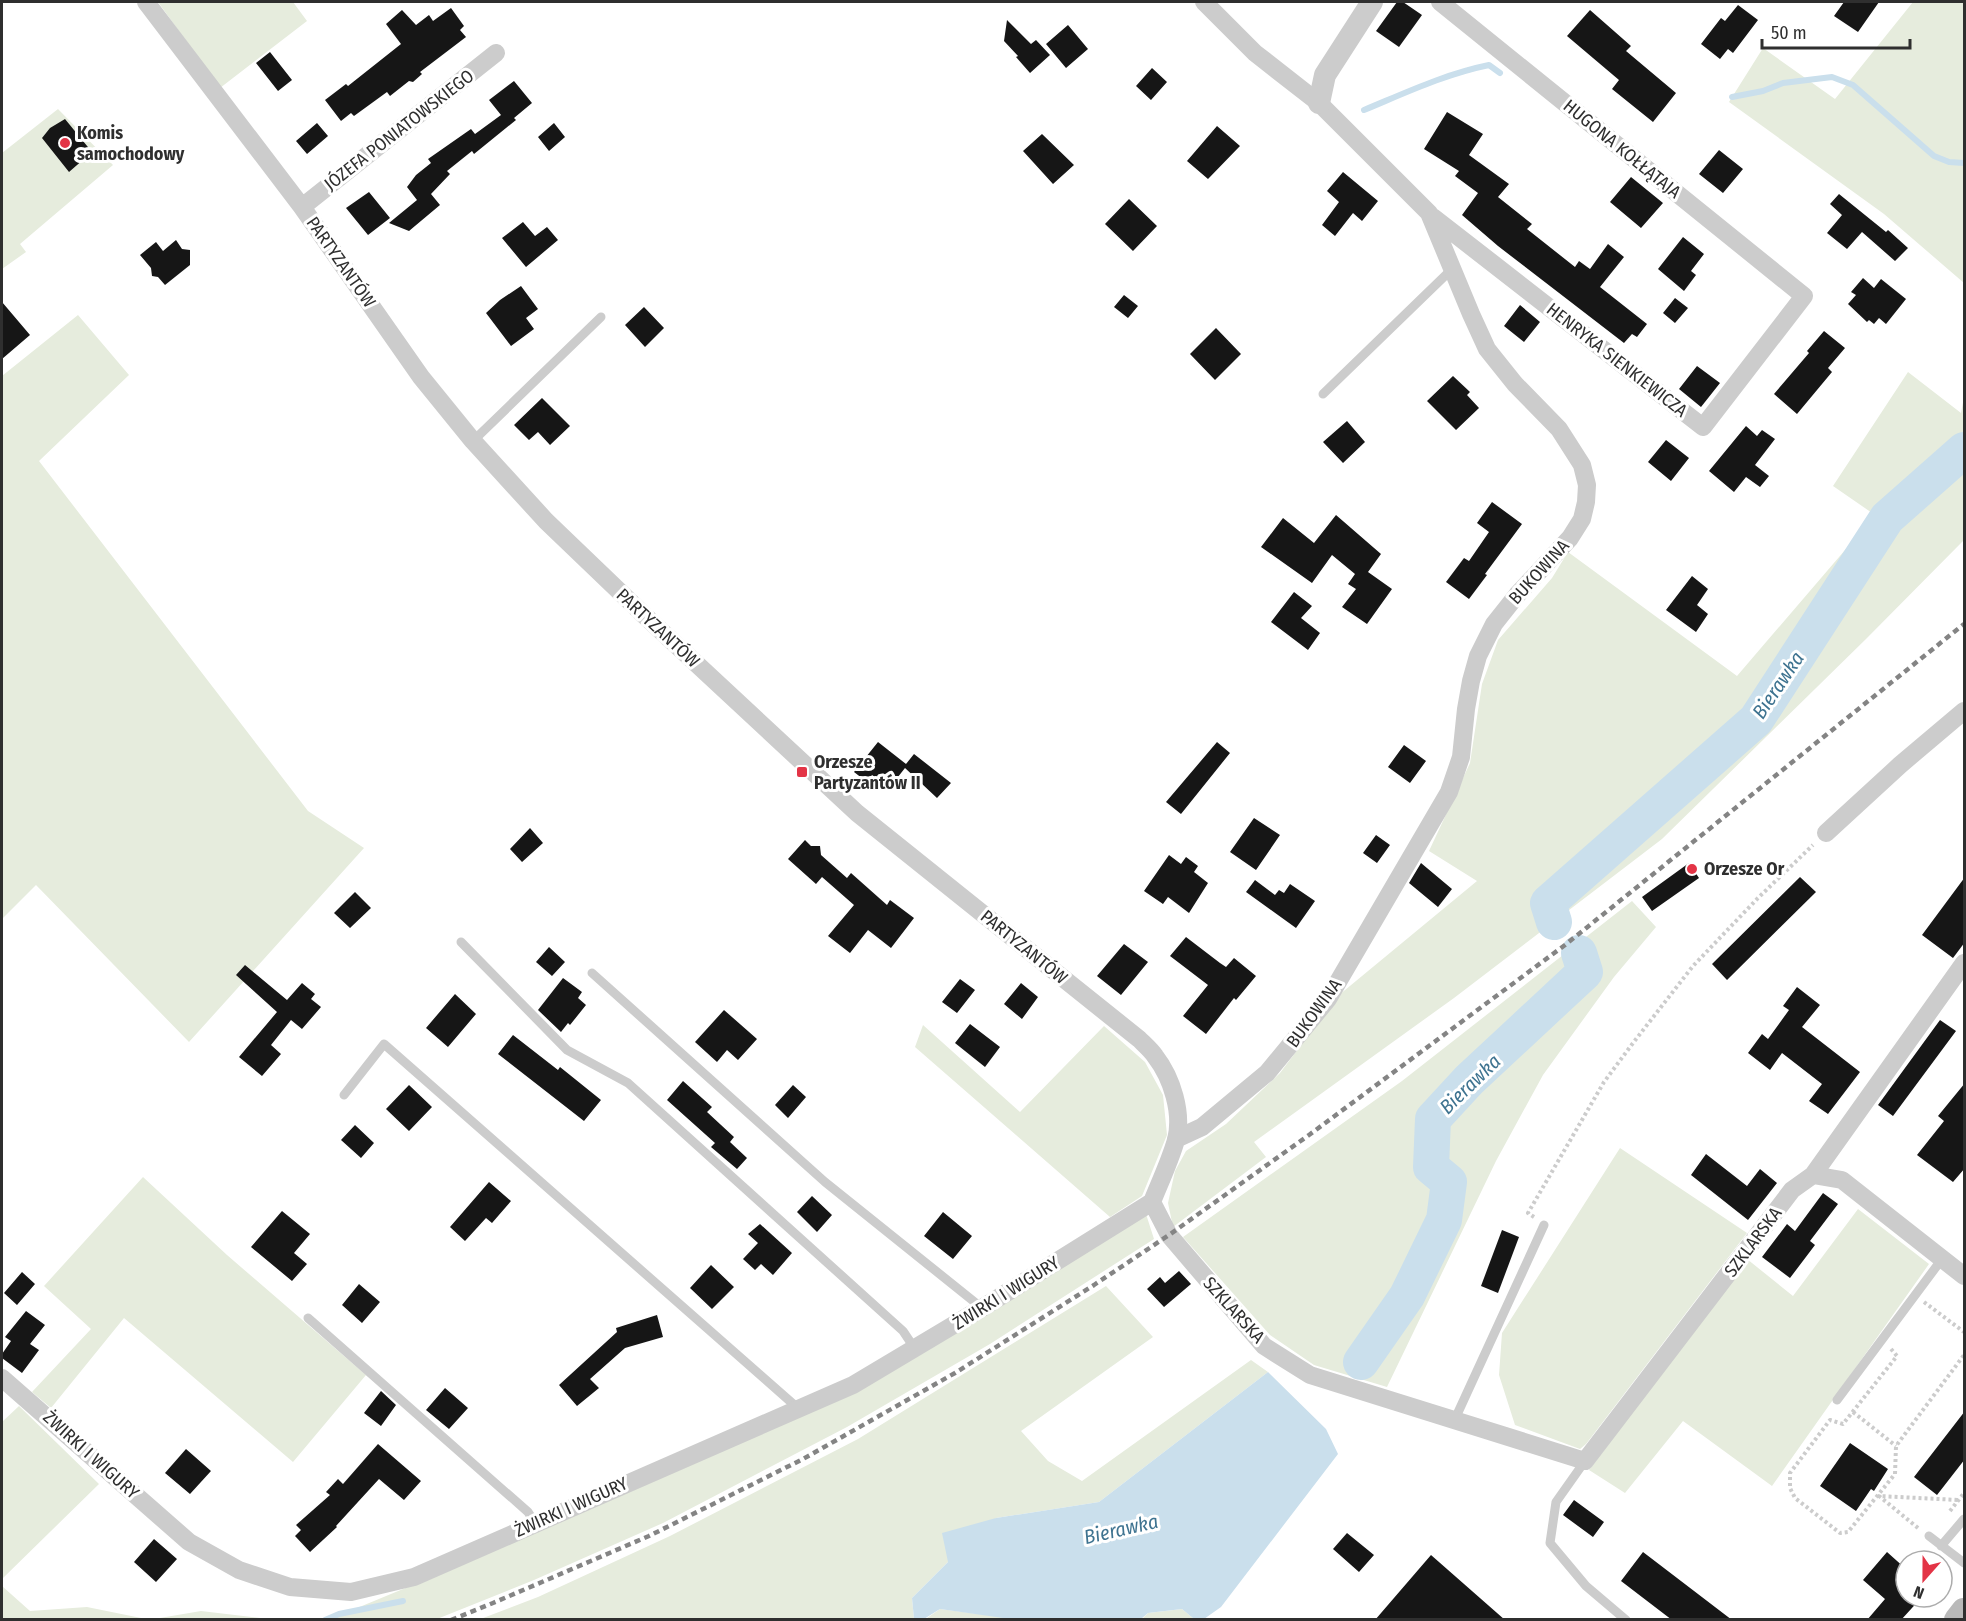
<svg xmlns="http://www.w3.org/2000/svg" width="1966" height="1621" viewBox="0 0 1966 1621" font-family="'Fira Sans Condensed',sans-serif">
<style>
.green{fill:#e6ecdd}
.water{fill:#cadfec}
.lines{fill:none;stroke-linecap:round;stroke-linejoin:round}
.stream{stroke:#cadfec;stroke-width:6}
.river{stroke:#cadfec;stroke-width:36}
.building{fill:#161616}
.path{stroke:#ccc;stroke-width:4;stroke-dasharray:3 3;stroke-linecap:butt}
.service{stroke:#ccc;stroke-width:9}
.minor{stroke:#ccc;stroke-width:18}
.tertiary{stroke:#ccc;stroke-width:22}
.secondary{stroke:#b9b9b9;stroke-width:26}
.rail{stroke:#848484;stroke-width:4.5;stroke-dasharray:6 4.5;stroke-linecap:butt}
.poi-dot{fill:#e33446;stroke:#fff;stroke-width:2}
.labels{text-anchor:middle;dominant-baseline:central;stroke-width:6;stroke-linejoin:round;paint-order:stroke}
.street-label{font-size:18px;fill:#2f2f2f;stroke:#fff}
.poi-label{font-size:18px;font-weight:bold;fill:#2f2f2f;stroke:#fff;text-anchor:start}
.water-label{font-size:20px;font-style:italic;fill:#3e7390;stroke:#fff}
</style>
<rect width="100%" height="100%" fill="#fff"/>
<path class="green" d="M 158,2 L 293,2 L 307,21 L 220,88 Z
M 1913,2 L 1964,2 L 1964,283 L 1884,214 L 1729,102 L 1763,48 L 1835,99 Z
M 58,109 L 113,165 L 20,244 L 26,252 L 2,269 L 2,153 Z
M 78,315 L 129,375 L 39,461 L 308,811 L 364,848 L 189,1042 L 36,885 L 2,919 L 2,376 Z
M 1908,372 L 1961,413 L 1964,397 L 1964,540 L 1866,639 L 1662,839 L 1454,998 L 1254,1142 L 1266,1157 L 1173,1227 L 1168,1203 L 1175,1171 L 1186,1151 L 1226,1124 L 1280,1073 L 1339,995 L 1477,881 L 1429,851 L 1470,763 L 1482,684 L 1498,640 L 1552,578 L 1568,552 L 1737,676 L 1875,515 L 1833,486 Z
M 1632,901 L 1656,927 L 1614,977 L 1543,1075 L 1496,1161 L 1387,1387 L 1314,1365 L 1270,1335 L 1183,1237 L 1402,1081 Z
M 923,1025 L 1020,1112 L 1104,1026 L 1145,1062 L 1163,1095 L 1167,1135 L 1142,1196 L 1110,1217 L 915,1047 Z
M 1620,1148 L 1747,1233 L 1586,1444 L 1580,1449 L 1515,1425 L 1499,1375 L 1502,1333 Z
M 143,1177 L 227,1255 L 366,1375 L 293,1462 L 124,1318 L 51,1408 L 32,1392 L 91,1329 L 44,1286 Z
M 1858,1209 L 1929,1264 L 1772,1486 L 1683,1421 L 1625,1493 L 1589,1470 L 1747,1259 L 1793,1296 Z
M 1146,1214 L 1154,1239 L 990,1344 L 847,1427 L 663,1523 L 534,1580 L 437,1619 L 328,1620 L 420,1582 L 841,1397 Z
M 1106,1286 L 1153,1337 L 1021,1431 L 1048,1461 L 1082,1481 L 1251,1360 L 1268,1372 L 1099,1502 L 996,1518 L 948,1562 L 912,1598 L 914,1619 L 478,1620 L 538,1597 L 670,1536 L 858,1439 Z
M 19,1406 L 99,1484 L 2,1579 L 2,1422 Z
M 2,1586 L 30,1611 L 87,1607 L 146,1619 L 2,1619 Z
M 940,1609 L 1017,1619 L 924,1620 Z
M 1182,1609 L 1194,1619 L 1141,1620 L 1148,1613 Z
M 201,1611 L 269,1619 L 154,1619 Z"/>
<path class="water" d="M 1268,1372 L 1326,1429 L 1338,1454 L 1221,1607 L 1204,1619 L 1194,1619 L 1182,1609 L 1148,1613 L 1141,1619 L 1017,1620 L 940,1609 L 924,1619 L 914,1619 L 912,1598 L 948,1562 L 942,1533 L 996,1518 L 1099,1502 Z"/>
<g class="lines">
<path class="stream" d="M 1732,97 L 1763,91 L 1783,83 L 1832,77 L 1853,85 L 1934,156 L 1949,162 L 1964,163
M 1364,110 C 1405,93 1445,74 1489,65 L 1500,73
M 325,1620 L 339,1614 L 403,1601"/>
<path class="river" d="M 1554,922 L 1548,903 L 1756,720 L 1887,518 L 1964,450
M 1361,1362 L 1407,1296 L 1444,1220 L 1449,1182 L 1431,1167 L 1433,1119 L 1469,1080 L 1585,972 L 1579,953"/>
</g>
<path class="building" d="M 1397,2 L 1403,2 L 1422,15 L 1399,47 L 1376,31 Z
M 1844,2 L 1879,2 L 1858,32 L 1834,16 Z
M 1738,5 L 1758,20 L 1733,53 L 1728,49 L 1720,59 L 1701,44 L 1721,18 L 1725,21 Z
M 451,8 L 464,26 L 460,30 L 466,37 L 420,72 L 422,74 L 413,82 L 409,81 L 390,96 L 387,92 L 354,116 L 351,113 L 341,121 L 325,100 L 346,84 L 348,86 L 401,44 L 386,24 L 402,10 L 416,25 L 429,15 L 433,21 Z
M 1590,10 L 1631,46 L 1626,51 L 1676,93 L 1653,122 L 1612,89 L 1619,80 L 1567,36 Z
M 1007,20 L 1031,44 L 1036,40 L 1050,55 L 1030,73 L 1016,57 L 1018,56 L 1004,41 Z
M 1068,25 L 1088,49 L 1066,68 L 1046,44 Z
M 270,52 L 292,80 L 278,91 L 256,63 Z
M 1152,68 L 1167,82 L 1151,100 L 1136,86 Z
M 514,81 L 532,103 L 514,118 L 516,120 L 474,154 L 472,151 L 447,171 L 450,174 L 431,194 L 440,205 L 409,231 L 389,223 L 417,200 L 407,187 L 416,175 L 431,163 L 428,159 L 471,129 L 475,134 L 501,115 L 489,100 Z
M 1447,112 L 1483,134 L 1469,155 L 1509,184 L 1498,197 L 1532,224 L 1527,229 L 1575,267 L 1579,261 L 1590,269 L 1608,244 L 1624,257 L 1600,287 L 1647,324 L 1637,337 L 1632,334 L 1624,343 L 1498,246 L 1462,215 L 1478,193 L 1455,176 L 1459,171 L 1424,149 Z
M 65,119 L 92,152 L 69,172 L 42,138 L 50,128 Z
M 317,123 L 328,136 L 307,154 L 296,141 Z
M 554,123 L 565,137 L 549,151 L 538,137 Z
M 1217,126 L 1240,146 L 1208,179 L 1187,161 Z
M 1042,134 L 1074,165 L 1053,184 L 1023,151 Z
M 1719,150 L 1743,169 L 1723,193 L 1699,174 Z
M 1343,172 L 1378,201 L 1362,221 L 1353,213 L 1335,236 L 1322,225 L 1339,202 L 1327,191 Z
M 1631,177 L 1663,203 L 1641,228 L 1610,202 Z
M 369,192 L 390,218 L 368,235 L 346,208 Z
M 1839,194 L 1886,232 L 1888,230 L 1908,248 L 1895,261 L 1862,232 L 1847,249 L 1827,233 L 1842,215 L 1830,204 Z
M 1129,199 L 1157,226 L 1133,251 L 1105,224 Z
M 523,222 L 535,236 L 547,227 L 558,240 L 526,267 L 502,238 Z
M 1683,237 L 1704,254 L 1691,271 L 1696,275 L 1684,291 L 1658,269 Z
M 176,240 L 182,249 L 190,250 L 190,265 L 165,285 L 158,277 L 152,276 L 151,268 L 140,255 L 156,242 L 163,251 Z
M 1863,278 L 1874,288 L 1881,279 L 1906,299 L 1886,324 L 1879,318 L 1874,324 L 1869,320 L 1867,322 L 1848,304 L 1856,295 L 1851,292 Z
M 521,286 L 538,309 L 526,318 L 534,329 L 511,346 L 486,313 L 500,300 Z
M 1124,295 L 1138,306 L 1128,318 L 1114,307 Z
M 1675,298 L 1688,308 L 1675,323 L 1663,313 Z
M 2,302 L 30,335 L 2,359 Z
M 1520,305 L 1540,322 L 1524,342 L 1504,326 Z
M 644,307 L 664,328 L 645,347 L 625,325 Z
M 1216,328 L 1241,354 L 1215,380 L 1190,354 Z
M 1824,331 L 1845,348 L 1828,368 L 1832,372 L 1797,414 L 1774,394 L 1809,353 L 1807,351 Z
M 1697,366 L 1720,383 L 1701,407 L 1679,389 Z
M 1453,376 L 1470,392 L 1467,395 L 1479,408 L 1456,430 L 1427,401 Z
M 542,398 L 570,426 L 550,445 L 538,432 L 529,440 L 514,425 Z
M 1347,421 L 1365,442 L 1343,463 L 1323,442 Z
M 1746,426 L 1757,436 L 1762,430 L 1775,439 L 1755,465 L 1769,476 L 1760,487 L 1746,477 L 1734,492 L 1709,471 Z
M 1666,440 L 1689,458 L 1671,481 L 1648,462 Z
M 1492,502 L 1522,524 L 1485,574 L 1487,575 L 1469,599 L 1446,582 L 1464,558 L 1469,561 L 1489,532 L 1477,523 Z
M 1336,515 L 1381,554 L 1368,572 L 1392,589 L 1367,624 L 1342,607 L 1356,589 L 1348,584 L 1355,574 L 1332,555 L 1312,583 L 1261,547 L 1283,518 L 1314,543 Z
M 1692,576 L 1708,589 L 1697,605 L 1708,614 L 1696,632 L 1666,610 Z
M 1294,592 L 1312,606 L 1301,618 L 1320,633 L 1308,650 L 1271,622 Z
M 878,742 L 906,764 L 914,754 L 951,783 L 937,798 L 905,768 L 890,787 L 872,775 L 867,782 L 854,772 Z
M 1217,742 L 1230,753 L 1181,814 L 1166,802 Z
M 1404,745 L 1426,761 L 1410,783 L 1388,767 Z
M 1254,818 L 1280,835 L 1256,870 L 1230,852 Z
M 530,828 L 543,843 L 522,862 L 510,849 Z
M 1376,835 L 1390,845 L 1377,863 L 1363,853 Z
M 805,840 L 811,846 L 820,846 L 821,855 L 847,878 L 851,873 L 887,905 L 890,900 L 914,918 L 891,948 L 868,930 L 850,953 L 828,936 L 854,905 L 822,877 L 816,884 L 788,859 Z
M 1169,855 L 1181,864 L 1186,857 L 1198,866 L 1194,872 L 1208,883 L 1189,913 L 1168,897 L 1163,904 L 1144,891 Z
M 1421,863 L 1452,889 L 1438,907 L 1409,883 Z
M 1689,863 L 1699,878 L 1652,911 L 1642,897 Z
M 1800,877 L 1816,892 L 1727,980 L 1712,964 Z
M 1965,877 L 1965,942 L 1953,958 L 1922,935 Z
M 1255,880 L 1275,895 L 1279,890 L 1284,893 L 1290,884 L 1315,901 L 1296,928 L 1246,892 Z
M 355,892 L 371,908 L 350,928 L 334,913 Z
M 1186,937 L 1220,963 L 1226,967 L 1234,958 L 1256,976 L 1236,1000 L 1234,998 L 1206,1034 L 1183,1016 L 1208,985 L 1170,956 Z
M 1124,944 L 1148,962 L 1121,995 L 1097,976 Z
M 549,947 L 565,962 L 552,976 L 536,962 Z
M 245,965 L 287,1000 L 302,983 L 315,994 L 311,999 L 321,1007 L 302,1029 L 291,1020 L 271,1045 L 281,1054 L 262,1076 L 239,1057 L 277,1012 L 236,975 Z
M 563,978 L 582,992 L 578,998 L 586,1005 L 570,1025 L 568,1023 L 561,1032 L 538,1010 Z
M 960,979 L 975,990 L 957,1013 L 942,1002 Z
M 1021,983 L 1038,997 L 1022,1019 L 1004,1004 Z
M 1797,987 L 1820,1005 L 1802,1027 L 1860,1072 L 1828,1114 L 1809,1101 L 1822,1084 L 1782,1053 L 1770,1070 L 1748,1053 L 1762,1034 L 1768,1039 L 1789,1010 L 1783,1006 Z
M 455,994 L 476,1014 L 448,1047 L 426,1028 Z
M 724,1010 L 757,1039 L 738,1060 L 727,1050 L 717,1062 L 695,1042 Z
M 1940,1020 L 1956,1031 L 1893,1116 L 1878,1105 Z
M 970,1024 L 1000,1047 L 985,1067 L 955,1043 Z
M 513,1035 L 558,1070 L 560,1067 L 601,1100 L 584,1121 L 498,1054 Z
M 683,1081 L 712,1107 L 707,1112 L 734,1137 L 730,1142 L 747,1158 L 737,1169 L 711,1147 L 715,1143 L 667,1100 Z
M 1965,1083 L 1965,1168 L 1953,1182 L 1917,1155 L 1944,1121 L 1938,1116 Z
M 409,1085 L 432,1107 L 409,1131 L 386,1109 Z
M 793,1085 L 806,1097 L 788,1118 L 775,1105 Z
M 355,1125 L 374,1143 L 361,1158 L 341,1140 Z
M 1706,1154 L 1747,1186 L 1760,1169 L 1777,1183 L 1748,1220 L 1691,1175 Z
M 489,1182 L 511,1201 L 492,1223 L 486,1218 L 465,1241 L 450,1227 Z
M 1823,1193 L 1838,1204 L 1810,1241 L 1815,1245 L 1790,1278 L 1762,1257 L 1787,1224 L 1795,1231 Z
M 812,1196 L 832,1215 L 817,1232 L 797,1212 Z
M 282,1211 L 310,1234 L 294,1253 L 307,1264 L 292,1281 L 251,1247 Z
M 943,1212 L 972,1236 L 953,1259 L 924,1236 Z
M 760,1224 L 792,1253 L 773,1275 L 761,1264 L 755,1270 L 743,1259 L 758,1243 L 748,1234 Z
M 1502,1230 L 1519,1237 L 1498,1293 L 1481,1286 Z
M 711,1265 L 734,1287 L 712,1309 L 690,1288 Z
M 1179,1271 L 1191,1284 L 1164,1307 L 1147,1289 L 1160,1277 L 1165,1283 Z
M 22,1272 L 35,1284 L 17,1305 L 4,1293 Z
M 359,1284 L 380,1302 L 362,1323 L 342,1305 Z
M 26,1311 L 45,1325 L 30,1344 L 39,1350 L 22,1373 L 2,1358 L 2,1354 L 11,1341 L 5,1337 Z
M 657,1315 L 663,1337 L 625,1348 L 590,1379 L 599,1388 L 577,1406 L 559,1385 L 617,1332 L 616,1328 Z
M 445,1388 L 468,1408 L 449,1429 L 426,1410 Z
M 381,1391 L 396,1405 L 381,1426 L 364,1413 Z
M 1965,1411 L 1965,1459 L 1937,1495 L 1914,1477 Z
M 1850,1443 L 1888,1469 L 1874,1491 L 1871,1489 L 1856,1511 L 1820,1486 Z
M 378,1444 L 421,1481 L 404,1500 L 379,1479 L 336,1526 L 337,1527 L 310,1552 L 295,1536 L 301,1530 L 296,1525 L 330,1495 L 326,1492 L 338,1479 L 343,1484 Z
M 186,1449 L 211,1471 L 190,1494 L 165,1473 Z
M 1574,1500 L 1604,1522 L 1593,1537 L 1563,1515 Z
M 1347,1533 L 1374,1555 L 1359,1572 L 1333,1549 Z
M 154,1539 L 177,1559 L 156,1582 L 134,1562 Z
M 1643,1552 L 1732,1620 L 1672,1620 L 1621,1581 Z
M 1887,1552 L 1906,1569 L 1906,1597 L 1922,1597 L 1901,1620 L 1867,1620 L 1885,1599 L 1863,1580 Z
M 1431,1555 L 1505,1620 L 1375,1620 Z"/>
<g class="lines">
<path class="path" d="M 1534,1217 L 1528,1213 L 1604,1082 L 1633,1043 L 1693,966 L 1758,898 L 1813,845
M 1924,1302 L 1964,1332
M 1891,1349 L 1897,1356 L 1843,1424 L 1830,1420 L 1790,1473 L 1790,1488 L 1795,1498 L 1840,1533 L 1848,1532 L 1895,1474 L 1896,1446 L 1964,1355
M 1853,1412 L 1896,1446
M 1950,1511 L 1964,1493
M 1918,1528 L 1879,1496 L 1958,1500"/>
<path class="service" d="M 1323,394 L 1452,269
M 473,441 L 601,317
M 461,942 L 567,1050 L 628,1083 L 903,1331 L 915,1349
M 592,973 L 825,1182 L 982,1308
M 344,1095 L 384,1044 L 800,1410
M 308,1318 L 528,1512 L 535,1523
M 1837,1400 L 1942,1259
M 1455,1419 L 1544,1225
M 1585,1461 L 1556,1502 L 1550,1543 L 1586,1586 L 1626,1620
M 1929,1536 L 1964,1563
M 1941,1546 L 1964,1519"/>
<path class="minor" d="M 146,2 L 302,207 L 421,377 L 473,441 L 546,521 L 644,615 L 857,813 L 1139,1039 C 1144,1044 1151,1050 1155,1056 C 1172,1078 1183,1113 1176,1140 C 1170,1161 1160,1182 1152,1202
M 302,207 L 496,53
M 1433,217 L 1703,427 L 1804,296 L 1440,2
M 1826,833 L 1900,765 L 1964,711
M 1176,1139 L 1202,1127 L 1267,1073 L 1328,999 L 1449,792 L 1461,757 L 1466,709 L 1471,681 L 1478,656 L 1494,624 L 1517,595 L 1570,538 L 1582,519 L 1586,502 L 1587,485 L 1582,465 L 1559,429 L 1515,384 L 1487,349 L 1471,314 L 1429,213 L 1319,103 L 1255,53 L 1204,2
M 1813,1175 L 1964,963
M 1152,1202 L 1169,1235 L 1264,1346 L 1310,1375 L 1585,1461 L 1792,1190 L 1813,1175 L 1842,1180 L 1964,1276
M 2,1378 L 189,1542 L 239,1570 L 290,1587 L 351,1592 L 414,1577 L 853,1385 L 982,1308 L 1152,1202"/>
<path class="tertiary" d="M 1319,103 L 1325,75 L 1372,2"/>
<path class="secondary" d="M 1957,1620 L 1964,1611"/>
<path class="rail" d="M 451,1620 L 493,1603 L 649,1536 L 803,1459 L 955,1373 L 1094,1285 L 1169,1235 L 1309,1135 L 1565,945 L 1964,624"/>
</g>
<g class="poi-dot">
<circle cx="65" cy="143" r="6"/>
<rect x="796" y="766" width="12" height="12" rx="3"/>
<circle cx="1692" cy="869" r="6"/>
</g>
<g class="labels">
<g class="street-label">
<text transform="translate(399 130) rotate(-38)">JÓZEFA PONIATOWSKIEGO</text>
<text transform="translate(1622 149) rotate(39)">HUGONA KOŁŁĄTAJA</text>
<text transform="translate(341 262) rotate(55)">PARTYZANTÓW</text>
<text transform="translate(1617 360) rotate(38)">HENRYKA SIENKIEWICZA</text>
<text transform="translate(1539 572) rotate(-48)">BUKOWINA</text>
<text transform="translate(658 628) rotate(43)">PARTYZANTÓW</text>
<text transform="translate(1024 947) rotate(39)">PARTYZANTÓW</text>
<text transform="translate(1314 1013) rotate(-54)">BUKOWINA</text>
<text transform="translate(1753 1242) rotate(-53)">SZKLARSKA</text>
<text transform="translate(1006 1293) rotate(-32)">ŻWIRKI I WIGURY</text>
<text transform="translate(1234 1310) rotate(48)">SZKLARSKA</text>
<text transform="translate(91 1455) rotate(42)">ŻWIRKI I WIGURY</text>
<text transform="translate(571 1507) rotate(-24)">ŻWIRKI I WIGURY</text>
</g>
<g class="poi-label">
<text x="77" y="133">Komis<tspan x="77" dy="21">samochodowy</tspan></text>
<text x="814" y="762">Orzesze<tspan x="814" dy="21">Partyzantów II</tspan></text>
<text x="1704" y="869">Orzesze Or</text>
</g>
<g class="water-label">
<text transform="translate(1778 685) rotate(-56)">Bierawka</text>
<text transform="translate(1470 1084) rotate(-44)">Bierawka</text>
<text transform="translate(1121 1529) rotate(-13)">Bierawka</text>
</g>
</g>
<rect width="1966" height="1621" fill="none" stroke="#2f2f2f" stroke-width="6"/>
<g transform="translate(1924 1579) rotate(201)"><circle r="28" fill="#ffffff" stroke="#acacac" stroke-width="1.5"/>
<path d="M0-4.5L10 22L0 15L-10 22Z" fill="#e33446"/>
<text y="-9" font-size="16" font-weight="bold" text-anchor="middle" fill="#2f2f2f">N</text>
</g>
<path d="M1762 39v9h148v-9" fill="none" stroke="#2f2f2f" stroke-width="3"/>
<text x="1771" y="39" font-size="18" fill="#2f2f2f" stroke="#ffffff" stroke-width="4.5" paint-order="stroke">50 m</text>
</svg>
